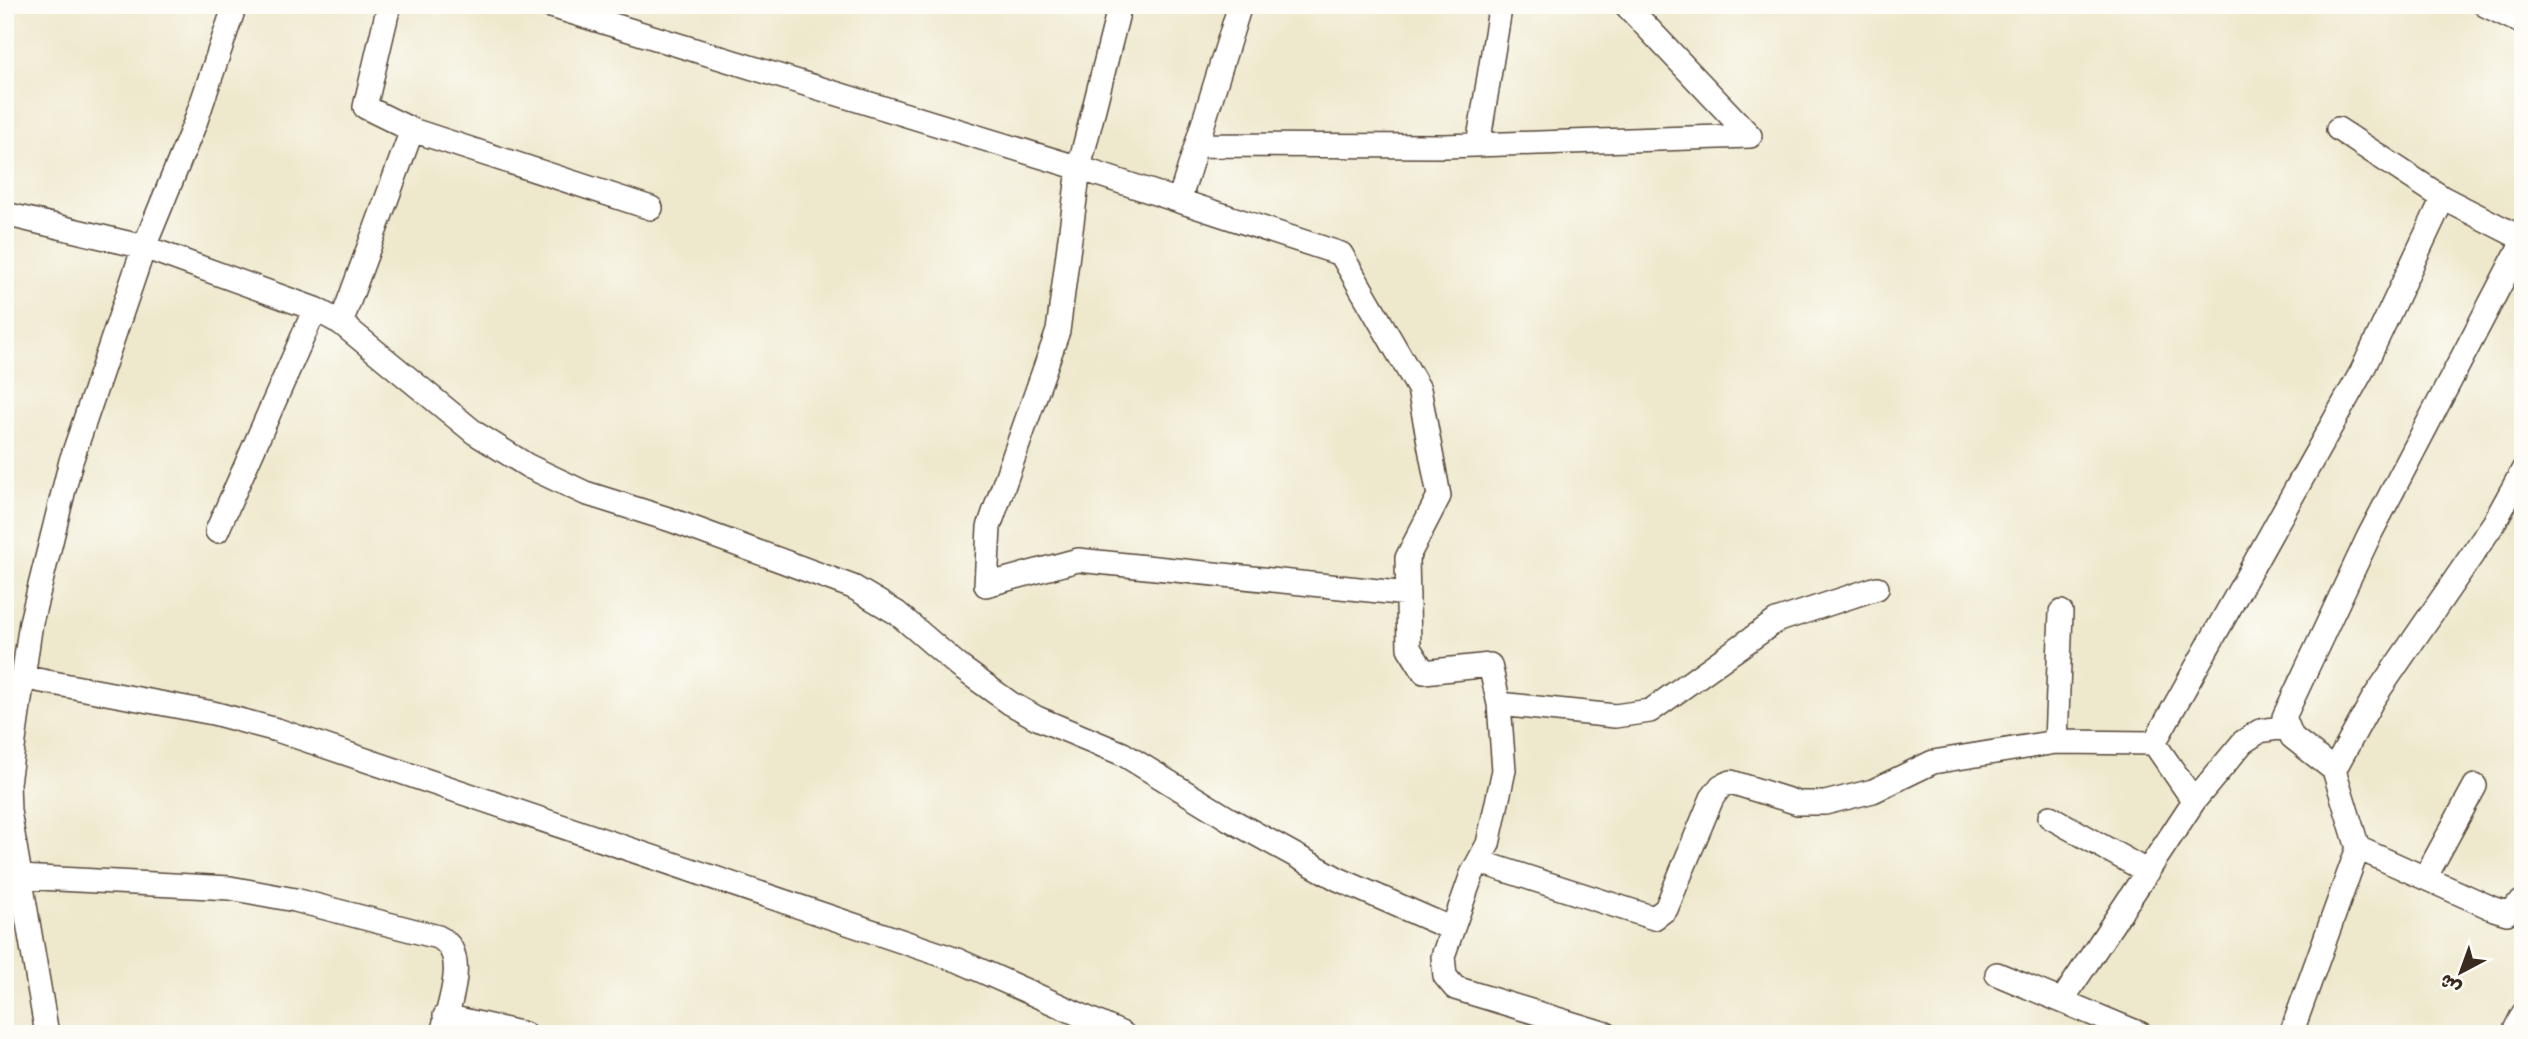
<svg xmlns="http://www.w3.org/2000/svg" width="2528" height="1039" viewBox="0 0 2528 1039" font-family="Sriracha,'Playpen Sans Arabic',sans-serif">
<style>
.lines{fill:none;stroke-linecap:round;stroke-linejoin:round}
.street-casing{stroke:#564638;stroke-width:26}
.street{stroke:#fff;stroke-width:23}
</style>
<rect width="100%" height="100%" fill="#fdfcf7"/>
<filter id="ink" filterUnits="userSpaceOnUse"><feTurbulence type="fractalNoise" baseFrequency=".0143" numOctaves="2"/><feDisplacementMap in="SourceGraphic" scale="14" xChannelSelector="R" yChannelSelector="G"/><feConvolveMatrix kernelMatrix="1 2 1 2 8 2 1 2 1" color-interpolation-filters="sRGB"/></filter>
<filter id="wash" filterUnits="userSpaceOnUse"><feTurbulence type="fractalNoise" baseFrequency=".00686" numOctaves="4" result="noise"/><feDisplacementMap in="SourceGraphic" scale="28" xChannelSelector="R" yChannelSelector="G"/><feGaussianBlur stdDeviation="1.57" result="paint"/><feColorMatrix in="noise" values="0 0 0 0 0 0 0 0 0 0 0 0 0 0 0 0 0 1.4 0 .05"/><feComposite in="paint" operator="in"/></filter>
<g filter="url(#wash)">
<rect width="100%" height="100%" fill="#eee8cc"/>
</g>
<g filter="url(#ink)">
<g class="lines">
<g class="street-casing">
<path id="street" d="M 548,5 L 1079,168 L 1120,5
M 1626,5 L 1750,136
M 2485,5 L 2523,23
M 2338,129 L 2443,198 L 2523,239
M 412,130 L 651,208
M 1197,145 L 1445,146 L 1750,136
M 1478,145 L 1500,9
M 1179,201 L 1240,5
M 5,214 L 144,247 L 315,309 L 341,323 L 475,433 L 528,466 L 585,493 L 671,520 L 853,587 L 897,613 L 960,667 L 1010,703 L 1037,718 L 1123,754 L 1229,819 L 1338,879 L 1452,929
M 341,323 L 412,130 L 365,107 L 389,5
M 217,531 L 315,309
M 1408,594 L 1078,560 L 986,585 L 989,527 L 1058,331 L 1079,168 L 1341,254 L 1419,389 L 1439,496 L 1407,558 L 1409,648 L 1424,672 L 1490,665 L 1499,704 L 1504,770 L 1488,844 L 1472,874 L 1443,956 L 1445,976 L 1455,988 L 1606,1034
M 21,677 L 213,713 L 277,730 L 957,960 L 1123,1034
M 1499,704 L 1615,716 L 1650,711 L 1776,621 L 1877,588
M 2056,742 L 2061,612
M 2154,743 L 2362,371 L 2443,198
M 2334,770 L 2373,699 L 2494,523 L 2523,470
M 2194,801 L 2243,742 L 2260,731 L 2286,727
M 2050,817 L 2148,872
M 2358,848 L 2334,770 L 2292,737 L 2284,717 L 2369,536 L 2523,241
M 1480,862 L 1654,918 L 1666,909 L 1712,798 L 1721,786 L 1731,782 L 1798,803 L 1825,803 L 1873,791 L 1933,762 L 2056,742 L 2154,743 L 2194,801 L 2063,999
M 20,877 L 230,888 L 295,900 L 438,937 C 471,952 448,1006 442,1034
M 2425,878 L 2475,786
M 1997,974 L 2141,1034
M 445,1016 L 524,1034
M 47,1034 L 9,811 L 8,783 L 31,622 L 71,461 L 144,247 L 195,123 L 235,5
M 2291,1034 L 2358,848 L 2494,909 L 2507,913 L 2523,901
M 2513,1034 L 2523,1014"/>
</g>
<use href="#street" class="street"/>
</g>
</g>
<rect width="2528" height="1039" fill="none" stroke="#fdfcf7" stroke-width="28"/>
<g transform="translate(2461 972) rotate(221)" stroke="#fdfcf7" stroke-width="5" paint-order="stroke">
<path d="M0-5L12 26L0 18L-12 26Z" fill="#3b2a1e"/>
<text y="-10" font-size="19" font-weight="bold" text-anchor="middle" fill="#3b2a1e">ش</text>
</g>
</svg>
